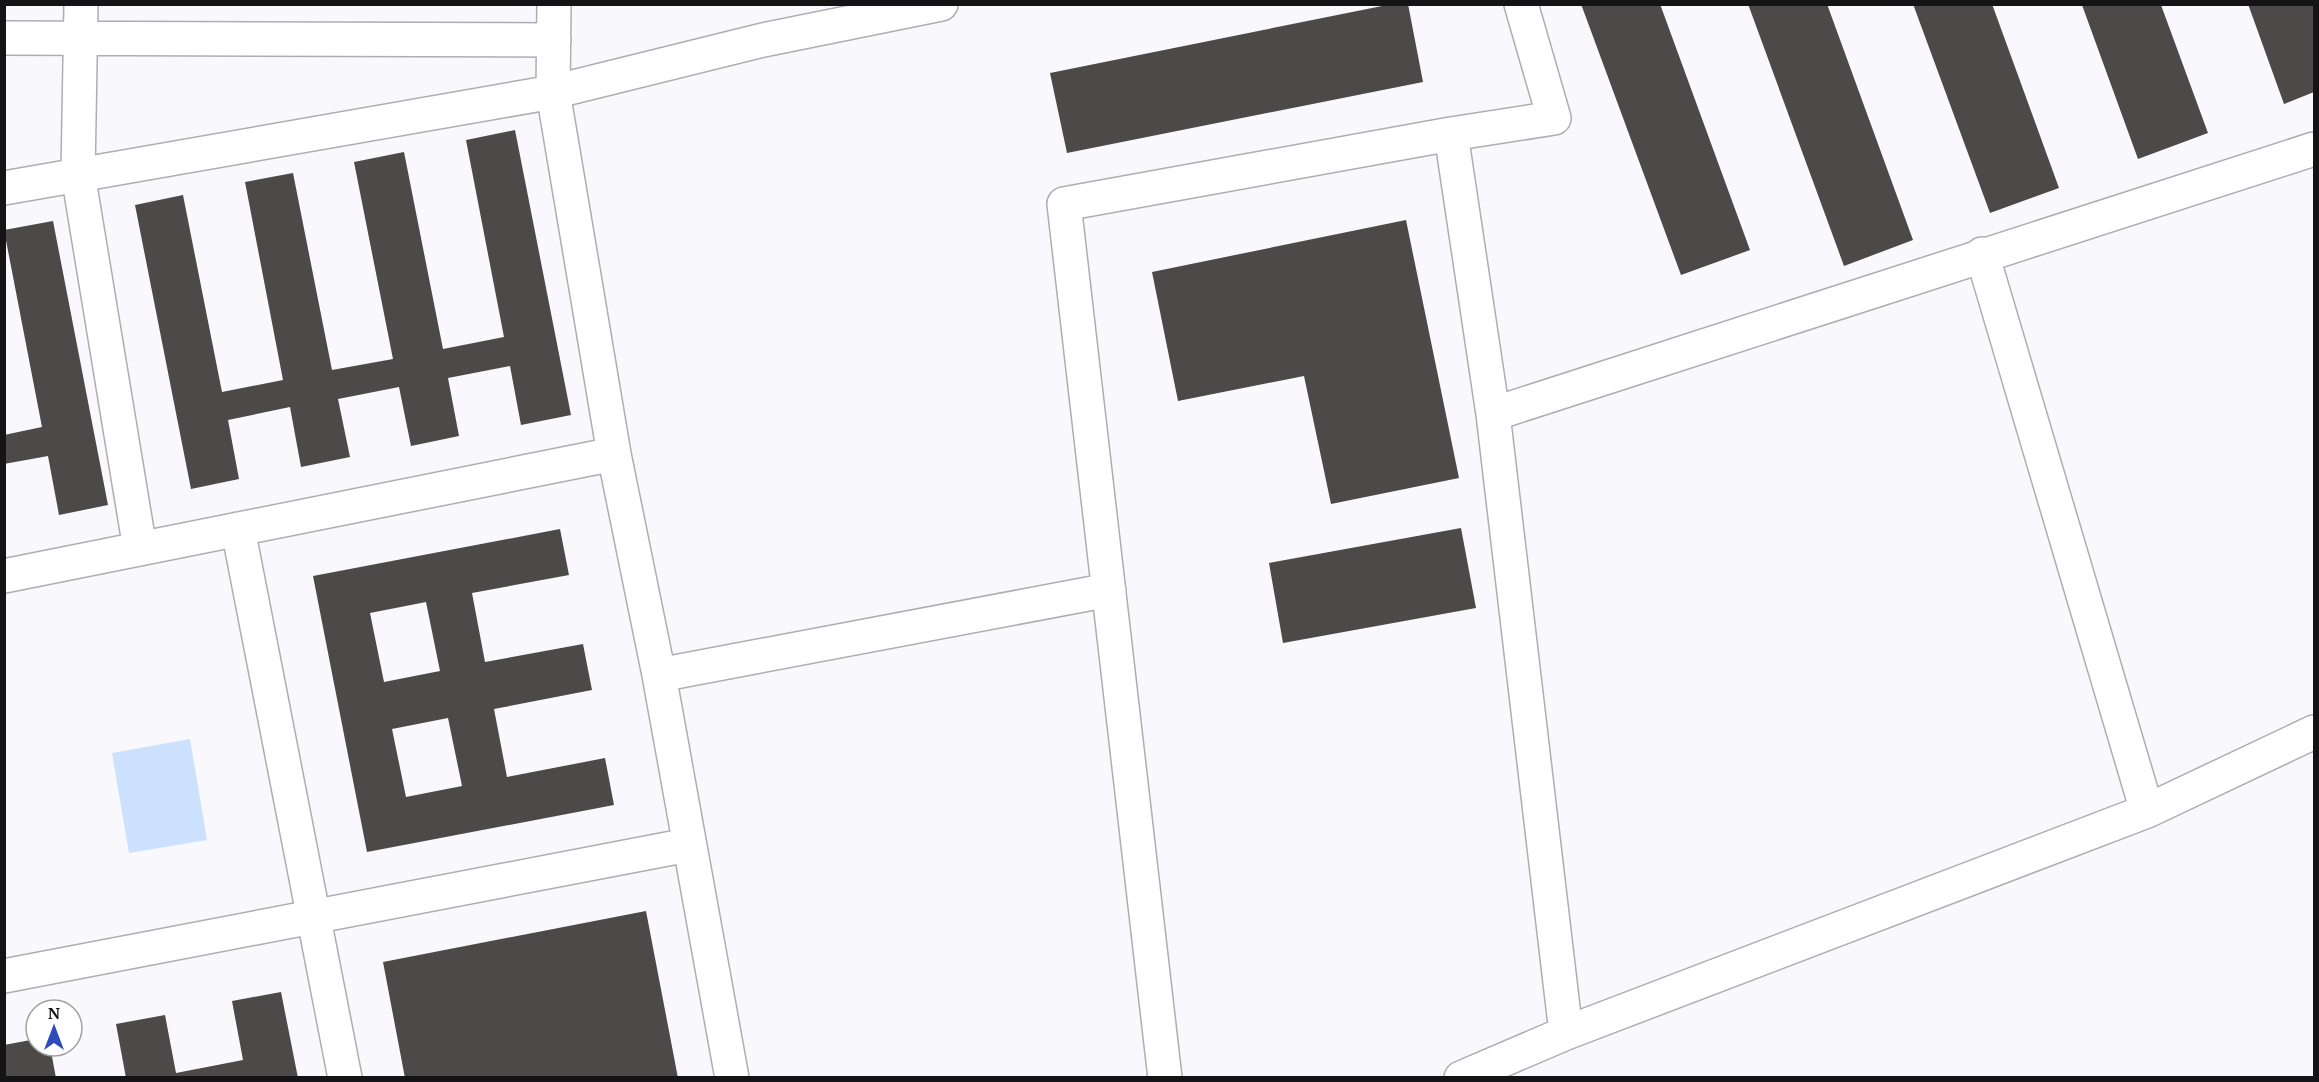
<svg xmlns="http://www.w3.org/2000/svg" width="2319" height="1082" viewBox="0 0 2319 1082" font-family="'PT Serif',serif">
<style>
.water{fill:#cbe1fd}
.building{fill:#4d4948;fill-rule:evenodd}
.lines{fill:none;stroke-linecap:round;stroke-linejoin:round}
.minor-casing{stroke:#aeaeb2;stroke-width:36}
.minor{stroke:#fff;stroke-width:33}
</style>
<rect width="100%" height="100%" fill="#f9f8fc"/>
<path class="water" d="M 190,739 L 207,840 L 129,853 L 112,753 Z"/>
<path class="building" d="M 1392,4 L 1408,4 L 1423,82 L 1067,153 L 1050,73 Z
M 1581,4 L 1660,4 L 1750,250 L 1681,275 Z
M 1748,4 L 1827,4 L 1913,240 L 1844,266 Z
M 1913,4 L 1992,4 L 2059,188 L 1990,213 Z
M 2248,4 L 2314,4 L 2314,92 L 2284,104 Z
M 2082,5 L 2161,5 L 2208,133 L 2138,159 Z
M 515,130 L 571,415 L 521,425 L 510,366 L 448,378 L 459,436 L 411,446 L 399,387 L 338,399 L 350,457 L 301,467 L 290,407 L 228,420 L 239,479 L 191,489 L 135,205 L 183,195 L 222,392 L 283,380 L 245,182 L 293,173 L 332,370 L 393,359 L 354,162 L 404,152 L 443,349 L 504,337 L 466,140 Z
M 1406,220 L 1459,478 L 1331,504 L 1304,376 L 1178,401 L 1152,272 Z
M 53,221 L 108,505 L 59,515 L 48,456 L 4,464 L 4,435 L 42,427 L 4,230 Z
M 1461,528 L 1476,608 L 1283,643 L 1269,563 Z
M 560,529 L 569,575 L 472,593 L 485,662 L 583,644 L 592,690 L 494,709 L 507,777 L 605,758 L 614,805 L 367,852 L 313,576 ZM 426,602 L 440,671 L 384,682 L 370,613 ZM 448,718 L 462,786 L 406,797 L 392,729 Z
M 646,911 L 678,1078 L 405,1078 L 383,962 Z
M 281,992 L 298,1078 L 126,1078 L 116,1024 L 165,1015 L 176,1073 L 243,1060 L 232,1001 Z
M 36,1039 L 36,1046 L 50,1046 L 56,1078 L 4,1078 L 4,1045 Z"/>
<g class="lines">
<g class="minor-casing">
<path id="minor" d="M 81,4 L 78,174 L 140,549
M 554,4 L 553,92 L 614,454 L 659,675 L 732,1078
M 4,38 L 554,40
M 1451,134 L 1554,118 L 1521,4
M 4,188 L 553,92 L 763,40 L 941,4
M 1982,254 L 2147,811
M 1493,414 L 2314,149
M 238,529 L 345,1078
M 4,576 L 614,454
M 659,675 L 1109,590
M 4,976 L 688,845
M 1165,1078 L 1064,204 L 1451,134 L 1493,414 L 1566,1033
M 1461,1078 L 1566,1033 L 2147,811 L 2314,732"/>
</g>
<use href="#minor" class="minor"/>
</g>
<rect width="2319" height="1082" fill="none" stroke="#141416" stroke-width="12"/>
<g transform="translate(54 1028)"><circle r="28" fill="#ffffff" stroke="#a1a1a2" stroke-width="1.5"/>
<path d="M0-4.5L10 22L0 15L-10 22Z" fill="#2d4bbb"/>
<text y="-9" font-size="16" font-weight="bold" text-anchor="middle" fill="#141416">N</text>
</g>
</svg>
